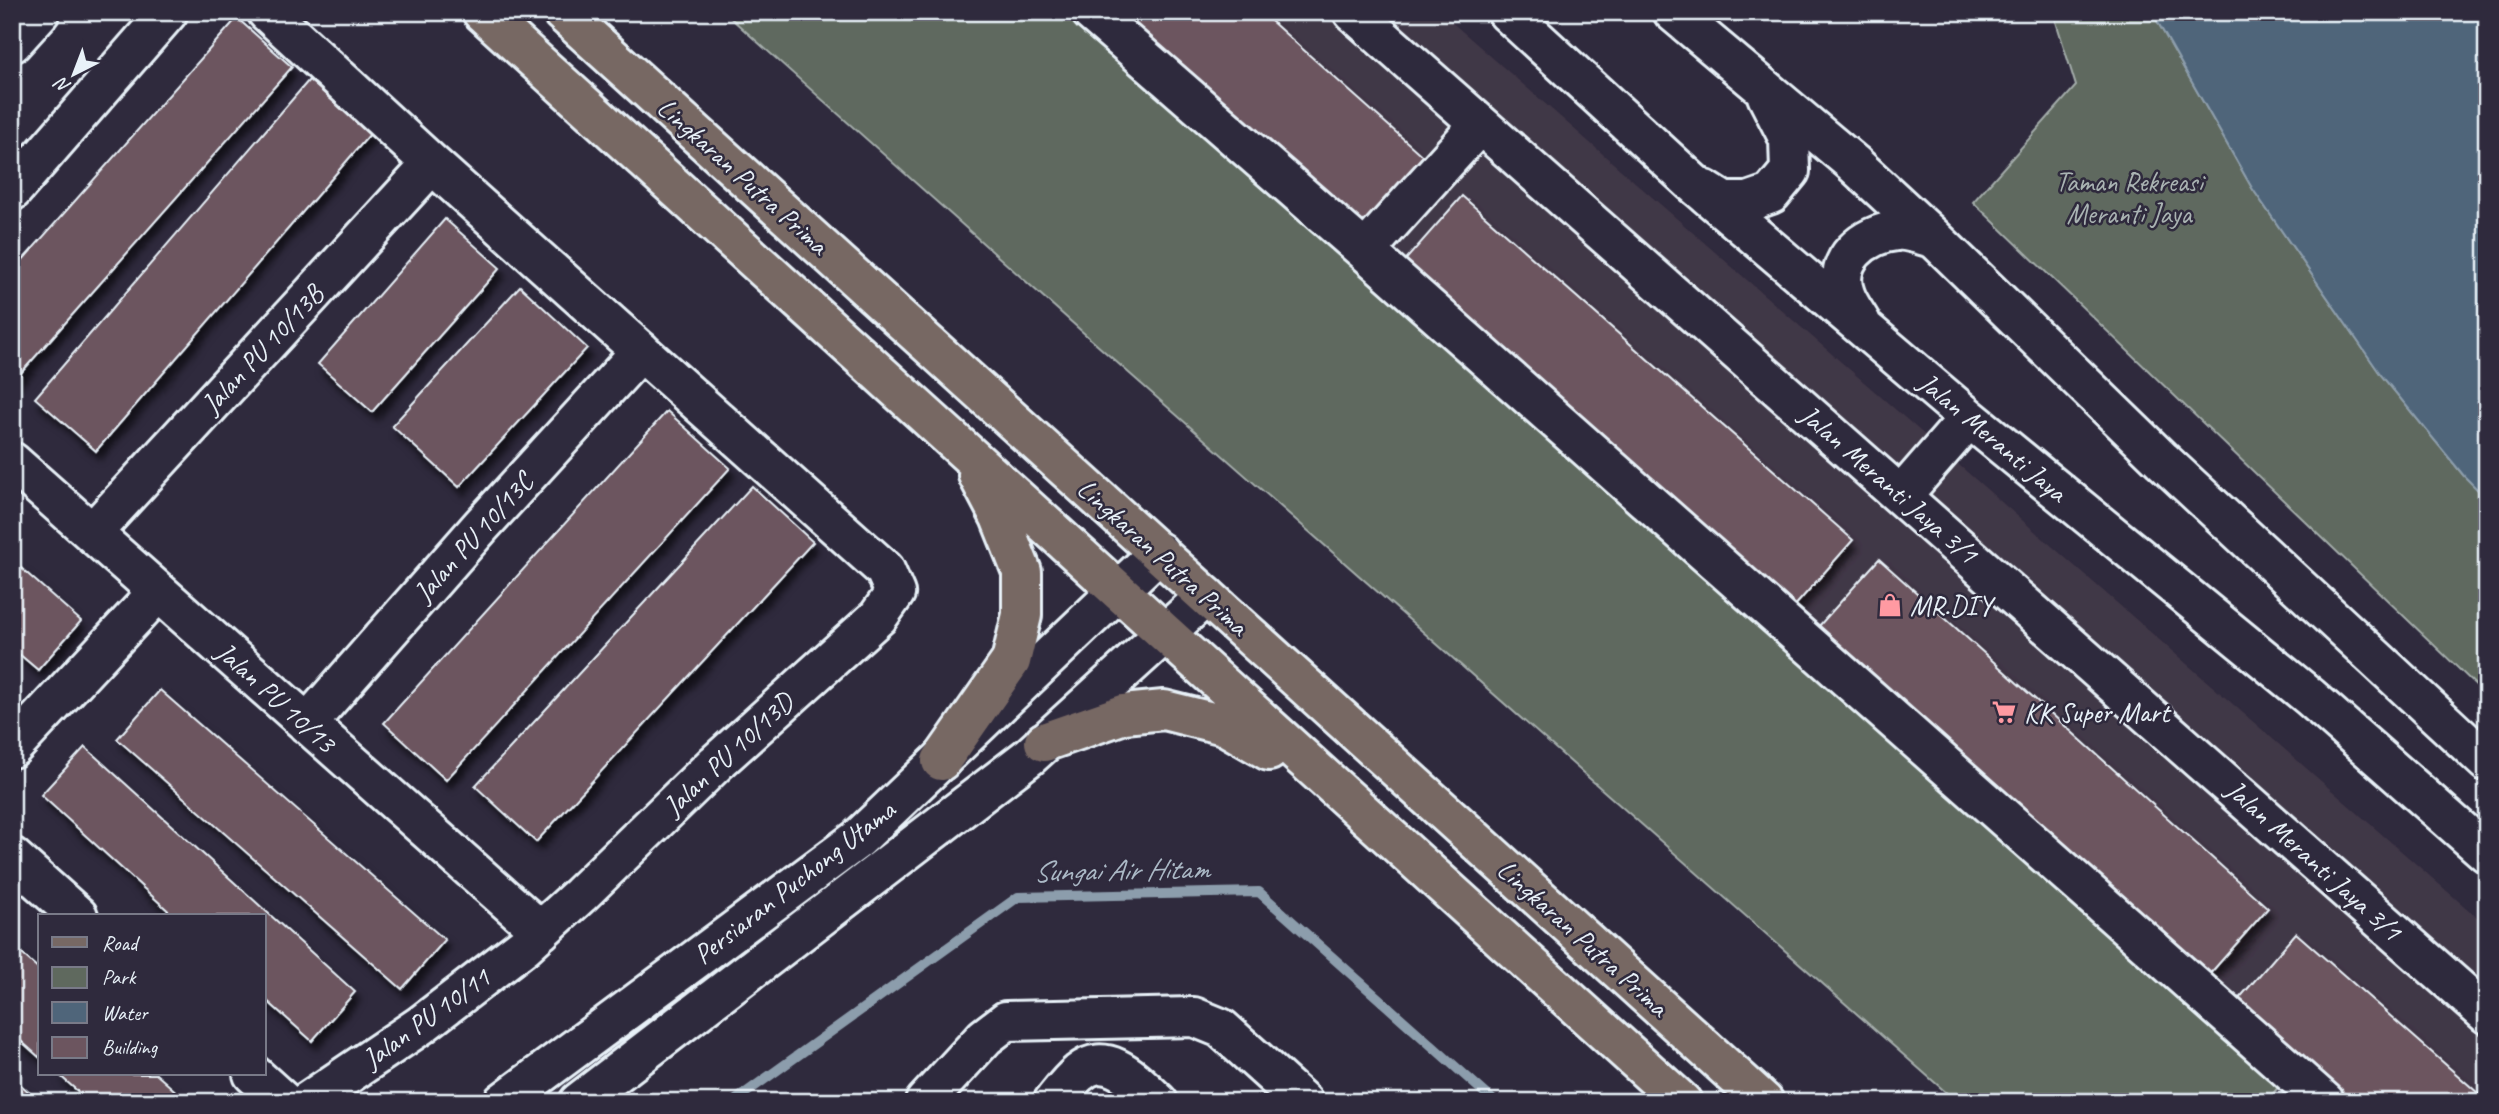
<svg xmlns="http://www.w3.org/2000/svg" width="2499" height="1114" viewBox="0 0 2499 1114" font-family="Caveat,sans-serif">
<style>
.built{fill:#413747}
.green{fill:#5f695e;stroke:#a4adab;stroke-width:2}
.water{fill:#4f657a;stroke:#8c9dac;stroke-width:2}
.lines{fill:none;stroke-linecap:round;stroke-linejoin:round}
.stream{stroke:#8c9dac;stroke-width:10}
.building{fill:#6c555f;stroke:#e8f1f8;stroke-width:2;filter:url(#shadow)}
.minor-casing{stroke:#e8f1f8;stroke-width:44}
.major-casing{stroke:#e8f1f8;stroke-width:44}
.minor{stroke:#2f2a3d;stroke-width:38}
.major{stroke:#776864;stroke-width:38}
.labels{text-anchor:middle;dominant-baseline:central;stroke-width:5;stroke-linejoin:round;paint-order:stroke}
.street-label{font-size:28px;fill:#e8f1f8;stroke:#2f2a3d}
.park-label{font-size:28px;fill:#aab4b3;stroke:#2f2a3d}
.poi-label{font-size:28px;fill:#e8f1f8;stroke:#2f2a3d;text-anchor:start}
.water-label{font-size:30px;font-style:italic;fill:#abb9c6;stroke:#2f2a3d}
</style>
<defs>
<filter id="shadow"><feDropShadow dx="4.5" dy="8" stdDeviation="3.5" flood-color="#0009"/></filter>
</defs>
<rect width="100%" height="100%" fill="#2f2a3d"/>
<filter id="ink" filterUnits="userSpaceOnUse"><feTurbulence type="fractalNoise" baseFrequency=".0143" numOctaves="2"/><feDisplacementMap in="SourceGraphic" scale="14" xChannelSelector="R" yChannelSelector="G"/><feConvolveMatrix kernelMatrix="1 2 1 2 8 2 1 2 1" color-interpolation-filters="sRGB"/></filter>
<g filter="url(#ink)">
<path class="built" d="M 1083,12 L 1440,12 L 2487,926 L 2487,1102 L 2310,1102 Z"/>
<path class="green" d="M 724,12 L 1068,12 L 2281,1084 L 2266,1102 L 1957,1102 L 1096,344 Z
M 2053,12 L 2152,12 L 2252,188 L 2381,375 L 2464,476 L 2487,499 L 2487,696 L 1973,202 L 2076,86 Z"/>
<path class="water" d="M 2152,12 L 2487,12 L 2487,499 L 2464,476 L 2381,375 L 2252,188 Z"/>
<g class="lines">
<path class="stream" d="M 733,1102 L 1018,897 L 1259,892 L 1495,1102"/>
</g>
<path class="building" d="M 1099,12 L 1261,12 L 1435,167 L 1363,247 Z
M 237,18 L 292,67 L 12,383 L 12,272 Z
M 309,80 L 371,133 L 96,451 L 35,398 Z
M 1462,196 L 1853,540 L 1786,616 L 1394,273 Z
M 445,219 L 500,268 L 372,412 L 318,364 Z
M 520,286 L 587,348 L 459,487 L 392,426 Z
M 667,411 L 730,468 L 446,780 L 384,723 Z
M 752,486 L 813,542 L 536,842 L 475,786 Z
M 1879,559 L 2268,908 L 2200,985 L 1810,636 Z
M 12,560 L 81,621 L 38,670 L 12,648 Z
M 160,690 L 445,940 L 402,989 L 117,739 Z
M 85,747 L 355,992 L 312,1041 L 264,998 L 264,916 L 174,916 L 41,795 Z
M 2296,933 L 2487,1101 L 2487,1102 L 2336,1102 L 2230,1009 Z
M 12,945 L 40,970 L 40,1058 L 12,1033 Z
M 58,1074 L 156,1074 L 188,1102 L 90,1102 Z
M 12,1077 L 40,1102 L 12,1102 Z"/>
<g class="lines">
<g class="minor-casing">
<path id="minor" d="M 267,12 L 432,164 L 885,570 L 895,593 L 878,617 L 716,763 L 580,895 L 524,946 L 421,1025 L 307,1102
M 1091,12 L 1365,251 L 2325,1102
M 1353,12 L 2487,1014
M 1507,12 L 1693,183 L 1969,418 L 2310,697 L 2487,853
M 1673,12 L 1853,163 L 1934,238 L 2162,460 L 2487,762
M 12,43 L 40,12
M 1705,190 L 1724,202 L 1748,202 L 1771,194 L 1790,171 L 1789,139 L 1767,96
M 12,191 L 168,12
M 1365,251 L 1480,124
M 1861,323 C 1856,314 1848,304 1845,294 C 1832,260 1865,234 1896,231 C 1907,229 1923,236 1934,238
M 12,462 L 541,931
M 1902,495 L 1969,418
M 92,533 L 432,164
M 307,724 L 481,526 L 641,351
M 12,748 L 158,592
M 12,857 L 78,916
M 253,1074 L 284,1102
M 503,1102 L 858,839 L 1159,552
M 579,1102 L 1030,756 L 1206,596
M 925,1102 L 985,1037 L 1006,1021 L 1194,1017 L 1221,1028 L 1303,1102
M 1053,1102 C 1061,1092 1069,1081 1079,1073 C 1108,1048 1137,1083 1158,1102"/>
</g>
<g class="major-casing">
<path id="major" d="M 482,12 C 882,375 1281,740 1682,1102
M 562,12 L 1764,1102
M 1044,742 L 1124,714 L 1164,710 L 1224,725 L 1269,751
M 941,761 L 1011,661 L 1022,615 L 1022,572 L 1000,517 L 978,475"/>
</g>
<use href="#minor" class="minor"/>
<use href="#major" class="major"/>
</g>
</g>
<defs>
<g id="shop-bare" transform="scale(1.89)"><path d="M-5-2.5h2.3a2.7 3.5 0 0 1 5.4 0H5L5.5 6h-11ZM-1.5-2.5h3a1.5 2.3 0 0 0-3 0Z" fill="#ff9aa2" stroke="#2f2a3d" stroke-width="2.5" paint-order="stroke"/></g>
<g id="supermarket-bare" transform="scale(1.89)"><path d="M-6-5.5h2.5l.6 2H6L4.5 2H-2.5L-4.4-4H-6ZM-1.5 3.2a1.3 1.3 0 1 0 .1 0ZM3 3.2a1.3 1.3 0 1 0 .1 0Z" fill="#ff9aa2" stroke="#2f2a3d" stroke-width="2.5" paint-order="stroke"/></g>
</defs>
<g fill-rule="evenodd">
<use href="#shop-bare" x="1890" y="605"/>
<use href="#supermarket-bare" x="2004" y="712"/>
</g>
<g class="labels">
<g class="street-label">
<text transform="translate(743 176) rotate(42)">Lingkaran Putra Prima</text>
<text transform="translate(262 349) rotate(-47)">Jalan PU 10/13B</text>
<text transform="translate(1993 437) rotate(40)">Jalan Meranti Jaya</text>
<text transform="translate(1889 484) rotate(41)">Jalan Meranti Jaya 3/1</text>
<text transform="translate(473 537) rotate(-48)">Jalan PU 10/13C</text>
<text transform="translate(1163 557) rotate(42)">Lingkaran Putra Prima</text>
<text transform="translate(276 697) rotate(42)">Jalan PU 10/13</text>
<text transform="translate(728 754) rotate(-43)">Jalan PU 10/13D</text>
<text transform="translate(2314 860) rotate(42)">Jalan Meranti Jaya 3/1</text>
<text transform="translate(794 882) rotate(-38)">Persiaran Puchong Utama</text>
<text transform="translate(1583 938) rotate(42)">Lingkaran Putra Prima</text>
<text transform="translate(426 1018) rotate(-36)">Jalan PU 10/11</text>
</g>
<g class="park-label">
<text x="2129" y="181">Taman Rekreasi<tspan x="2129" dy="32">Meranti Jaya</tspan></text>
</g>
<g class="poi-label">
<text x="1910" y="605">MR.DIY</text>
<text x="2024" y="712">KK Super Mart</text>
</g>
<g class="water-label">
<text transform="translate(1121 870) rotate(-1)">Sungai Air Hitam</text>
</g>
</g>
<rect width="2499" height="1114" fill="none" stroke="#2f2a3d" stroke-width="42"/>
<rect x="21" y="21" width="2457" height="1072" fill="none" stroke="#e8f1f8" stroke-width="2.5" filter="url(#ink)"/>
<rect x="38" y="914" width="228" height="161" fill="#2f2a3d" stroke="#797a88" stroke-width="2"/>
<rect x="52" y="937" width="35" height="10" fill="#776864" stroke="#797a88" stroke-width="2"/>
<text x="102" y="950" font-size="21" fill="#e8f1f8">Road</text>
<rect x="52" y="967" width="35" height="21" fill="#5f695e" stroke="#797a88" stroke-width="2"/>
<text x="102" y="984" font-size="21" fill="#e8f1f8">Park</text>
<rect x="52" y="1002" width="35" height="21" fill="#4f657a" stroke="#797a88" stroke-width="2"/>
<text x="102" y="1020" font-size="21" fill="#e8f1f8">Water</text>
<rect x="52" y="1037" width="35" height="21" fill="#6c555f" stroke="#797a88" stroke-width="2"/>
<text x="102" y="1054" font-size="21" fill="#e8f1f8">Building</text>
<g transform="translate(74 74) rotate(222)" stroke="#2f2a3d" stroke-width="5" paint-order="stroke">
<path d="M0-5L12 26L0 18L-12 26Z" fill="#e8f1f8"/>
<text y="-10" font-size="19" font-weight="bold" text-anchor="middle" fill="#e8f1f8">N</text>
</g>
</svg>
